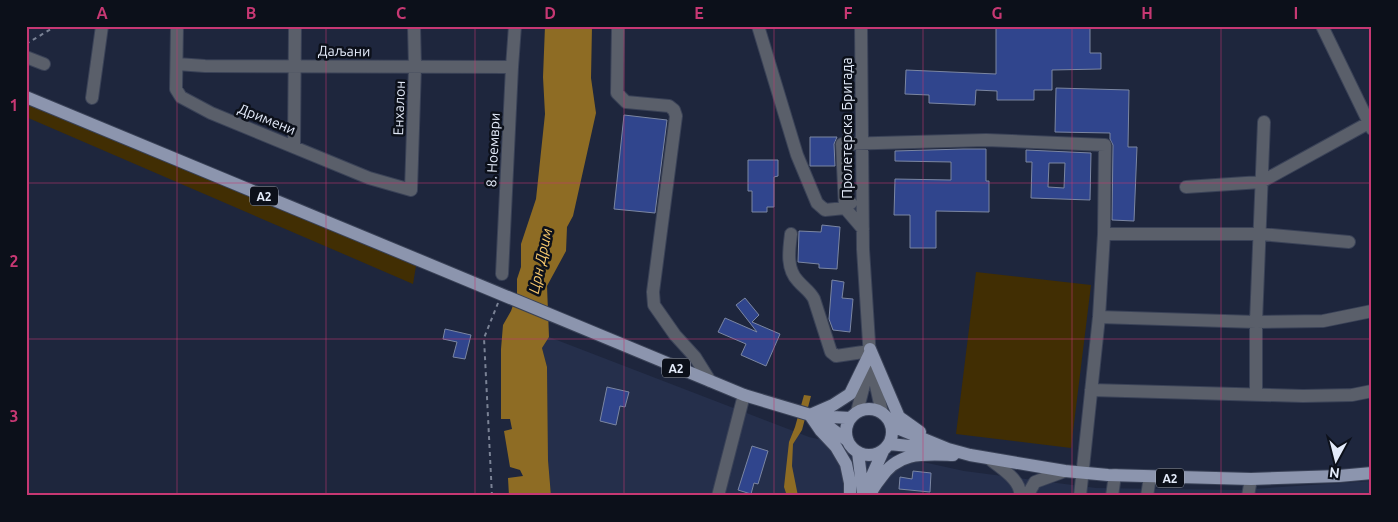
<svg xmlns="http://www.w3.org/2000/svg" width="1398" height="522" viewBox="0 0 1398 522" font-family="Ubuntu,sans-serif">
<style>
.built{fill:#252f4b}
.green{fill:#412e03}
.water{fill:#8e6c24}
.building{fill:#30458d;stroke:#7b86a2;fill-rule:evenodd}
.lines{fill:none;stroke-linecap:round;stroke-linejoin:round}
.minor-casing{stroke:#3a4257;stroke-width:14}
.major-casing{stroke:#3a4257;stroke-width:14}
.path{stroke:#7a8295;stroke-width:2;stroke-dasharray:4 4;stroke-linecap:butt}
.minor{stroke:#5a5f6a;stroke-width:12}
.major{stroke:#8c95ae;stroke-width:12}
.grid{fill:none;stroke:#c73873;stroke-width:1;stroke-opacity:0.55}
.labels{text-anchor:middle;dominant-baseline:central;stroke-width:5;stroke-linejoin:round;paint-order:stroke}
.shield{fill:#0c101a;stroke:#a3a9b7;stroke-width:1}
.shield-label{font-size:12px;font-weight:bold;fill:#e4ebfa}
.street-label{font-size:14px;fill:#e4ebfa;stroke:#0c101a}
.water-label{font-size:15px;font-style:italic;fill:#f7c86d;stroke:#0c101a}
.neatline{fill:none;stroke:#c73873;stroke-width:2}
.grid-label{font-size:16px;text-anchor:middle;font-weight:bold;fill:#c73873}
</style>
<rect width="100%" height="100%" fill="#1e263d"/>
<path class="built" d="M 549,337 L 809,437 L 964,471 L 1096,488 L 1238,490 L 1372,481 L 1372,496 L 551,496 L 548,460 L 547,367 L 542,348 Z"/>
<path class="green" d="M 26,97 L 417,260 L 413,284 L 26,117 Z
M 976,272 L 1091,285 L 1071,448 L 956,434 Z"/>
<path class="water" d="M 545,26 L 592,26 L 591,78 L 596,113 L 573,216 L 567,227 L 566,251 L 547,286 L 549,337 L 542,348 L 547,367 L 548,460 L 551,496 L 509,496 L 508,478 L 523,476 L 520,470 L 510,467 L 504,431 L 512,429 L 510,419 L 501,419 L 501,349 L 503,325 L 511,311 L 517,294 L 517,279 L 521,267 L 521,244 L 536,199 L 545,114 L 543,77 Z
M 804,395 L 811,396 L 802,430 L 793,444 L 792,466 L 798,496 L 787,496 L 784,487 L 789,442 L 795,427 Z"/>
<path class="building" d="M 996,26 L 1090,26 L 1090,53 L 1101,53 L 1101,69 L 1052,70 L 1052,90 L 1034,90 L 1034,100 L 997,100 L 997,91 L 976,90 L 975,105 L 929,103 L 929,95 L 905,94 L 906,70 L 996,74 Z
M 1056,88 L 1129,90 L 1128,147 L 1137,147 L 1134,221 L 1112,220 L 1113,145 L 1110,139 L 1110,133 L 1055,132 Z
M 624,115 L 667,120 L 655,213 L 614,209 Z
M 810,137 L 837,137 L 834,144 L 835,166 L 810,166 Z
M 963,149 L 986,149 L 986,181 L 989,181 L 989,212 L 936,211 L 936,248 L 910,248 L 910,215 L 894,215 L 895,179 L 951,180 L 951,162 L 895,161 L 895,151 Z
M 1026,150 L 1091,153 L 1090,200 L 1031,198 L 1032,162 L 1026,162 ZM 1049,163 L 1065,163 L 1064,188 L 1048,187 Z
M 748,160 L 778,160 L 778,176 L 774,177 L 774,207 L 767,207 L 767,212 L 752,212 L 752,191 L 748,191 Z
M 822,225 L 840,227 L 837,269 L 819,268 L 819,264 L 798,262 L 799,231 L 821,232 Z
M 832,280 L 844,282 L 842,298 L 853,299 L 850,332 L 833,330 L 829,319 Z
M 745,298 L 759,315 L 752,322 L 780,334 L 766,366 L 741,355 L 746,344 L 718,332 L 725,318 L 757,332 L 736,305 Z
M 445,329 L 471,335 L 465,359 L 453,357 L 457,342 L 443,339 Z
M 607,387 L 629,392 L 625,407 L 620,406 L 616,425 L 600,421 Z
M 752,446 L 768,451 L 758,484 L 754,483 L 751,494 L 738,490 Z
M 913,471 L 931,473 L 930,492 L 899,489 L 900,477 L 912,479 Z"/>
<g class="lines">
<g class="minor-casing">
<path id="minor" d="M 177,26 L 176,89 L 181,97 L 211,113 L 369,178 L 411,190 L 415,67 L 414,26
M 618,26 L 617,93 L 626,102 L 669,106 L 674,110 L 676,116 L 653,292 L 654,305 L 675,335 L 695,357 L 710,381
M 758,26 L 797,155 L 817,203 L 825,210 L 845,208 L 851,203
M 861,26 L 863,249 L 870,358 L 882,413
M 1322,26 L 1372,129
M 26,57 L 44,64
M 177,64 L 205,66 L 512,67
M 92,98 L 102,26
M 294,147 L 295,26
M 1186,187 L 1261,182 L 1372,121
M 863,229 L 845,208 L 842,144 L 986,140 L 1105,145 L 1104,234 L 1099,317 L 1080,496
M 791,234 C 789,250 786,269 798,281 C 804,288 810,291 814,299 L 831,352 L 836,356 L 870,351
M 1104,234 L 1260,234 L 1349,242
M 502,274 L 512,67 L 515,26
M 1099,317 L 1256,322 L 1323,321 L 1372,311
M 1091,390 L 1303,396 L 1352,395 L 1372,391
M 1256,394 L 1256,322 L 1264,122
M 857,412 L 870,361
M 990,459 C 1000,468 1022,480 1020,496
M 718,496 L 744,395
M 1027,496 L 1035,482 L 1065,471
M 1112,496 L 1115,475
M 1147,496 L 1150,477
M 1248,496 L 1251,479"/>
</g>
<g class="major-casing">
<path id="major" d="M 26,97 L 744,395 L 814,416 L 850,418
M 870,349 L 899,417 L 920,432
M846 432a23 23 0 1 1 46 0a23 23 0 1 1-46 0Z
M 816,417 L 848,441
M 892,426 L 948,449 L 970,455 L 1065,471 L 1108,475 L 1251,479 L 1339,476 L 1372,473
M 889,444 L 930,448
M 858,452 L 863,494
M 867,487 L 883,451
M 850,496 L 850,483 L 846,464 L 836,447 L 821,431 L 810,415 L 833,405 L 850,394 L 870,353
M 870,496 C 872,489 876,484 880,479 C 898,451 924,454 953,455"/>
</g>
<path class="path" d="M 26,44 L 56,26
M 492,496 L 484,338 L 498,303"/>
<use href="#minor" class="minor"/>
<use href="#major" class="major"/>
</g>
<path class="grid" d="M 177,26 L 177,496M 326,26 L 326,496M 475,26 L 475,496M 624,26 L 624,496M 774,26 L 774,496M 923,26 L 923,496M 1072,26 L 1072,496M 1221,26 L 1221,496M 26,183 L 1372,183M 26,339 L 1372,339"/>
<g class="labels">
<g class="shield">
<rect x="250" y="186.5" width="28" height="19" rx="4"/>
<rect x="662" y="358.5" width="28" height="19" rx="4"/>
<rect x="1156" y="468.5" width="28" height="19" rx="4"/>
</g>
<g class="shield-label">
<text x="264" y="196">A2</text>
<text x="676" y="368">A2</text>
<text x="1170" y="478">A2</text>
</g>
<g class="street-label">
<text transform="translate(344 51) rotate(1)">Даљани</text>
<text transform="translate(399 108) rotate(-88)">Енхалон</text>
<text transform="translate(267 119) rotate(22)">Дримени</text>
<text transform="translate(847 128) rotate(-90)">Пролетерска Бригада</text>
<text transform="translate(493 150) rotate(-87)">8. Ноември</text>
</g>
<g class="water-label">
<text transform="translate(540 261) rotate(-78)">Црн Дрим</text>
</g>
</g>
<rect width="1398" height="522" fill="none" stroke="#0c101a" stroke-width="55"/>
<g transform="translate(1336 460) rotate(187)" stroke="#0c101a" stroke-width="4" paint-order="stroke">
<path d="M0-4L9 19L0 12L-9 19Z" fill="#e4ebfa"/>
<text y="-8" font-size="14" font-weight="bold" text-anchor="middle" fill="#e4ebfa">N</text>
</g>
<rect x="28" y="28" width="1342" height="466" class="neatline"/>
<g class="grid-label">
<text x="102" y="19">A</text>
<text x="251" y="19">B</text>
<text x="401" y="19">C</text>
<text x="550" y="19">D</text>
<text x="699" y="19">E</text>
<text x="848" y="19">F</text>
<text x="997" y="19">G</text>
<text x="1147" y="19">H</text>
<text x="1296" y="19">I</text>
<text x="14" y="111">1</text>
<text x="14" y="267">2</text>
<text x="14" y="422">3</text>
</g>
</svg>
